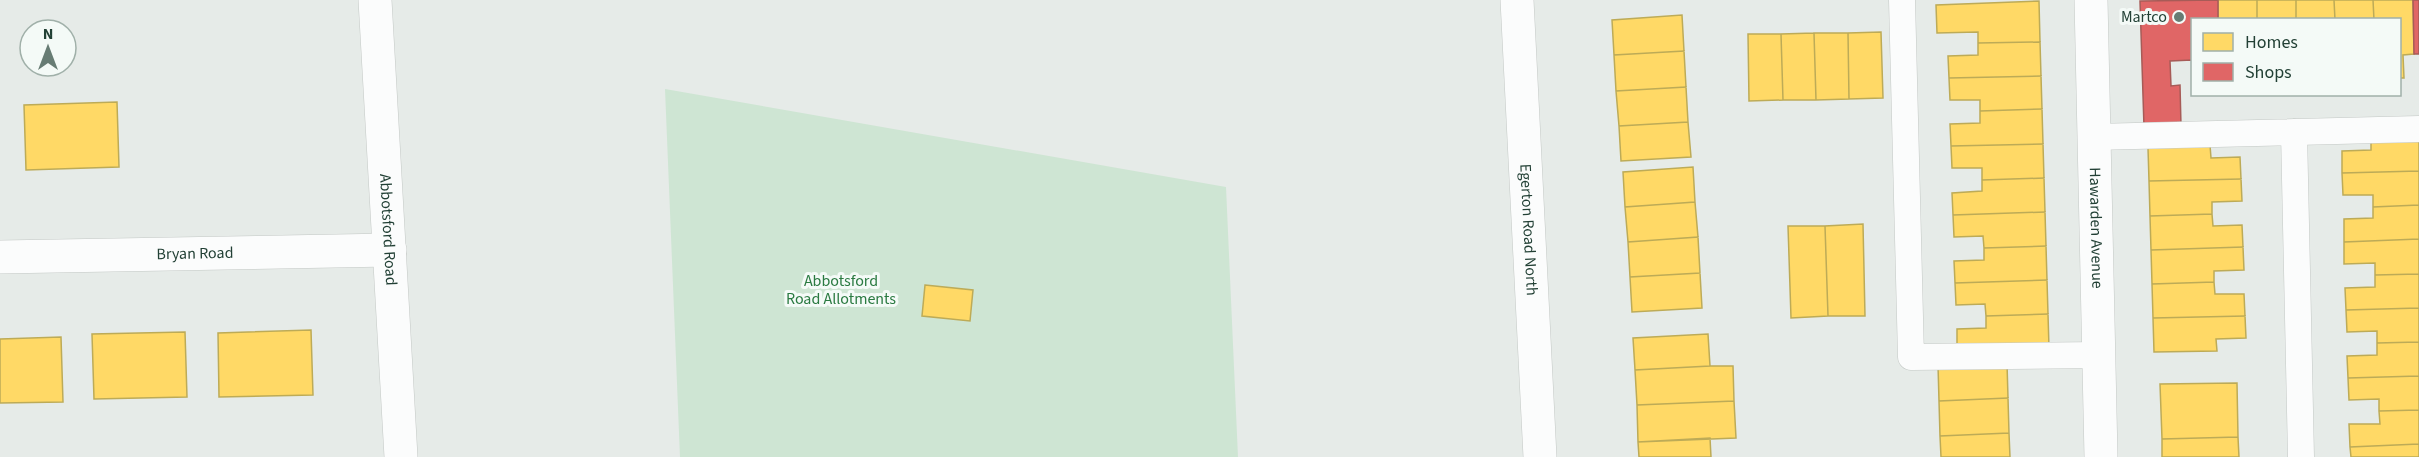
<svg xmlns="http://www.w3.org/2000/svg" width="2419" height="457" viewBox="0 0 2419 457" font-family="'Source Sans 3',sans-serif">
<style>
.green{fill:#cee5d3}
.homes{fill:#ffd966;stroke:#bdab57;stroke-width:1.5}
.shops{fill:#e06666;stroke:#a75b57;stroke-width:1.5}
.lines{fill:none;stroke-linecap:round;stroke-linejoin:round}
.service-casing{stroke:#c3c8c5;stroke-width:27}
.minor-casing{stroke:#c3c8c5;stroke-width:34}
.service{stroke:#fbfcfc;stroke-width:26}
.minor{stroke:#fbfcfc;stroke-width:33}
.poi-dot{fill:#677c74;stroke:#f4faf7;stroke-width:2}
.labels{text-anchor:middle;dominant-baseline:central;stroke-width:6;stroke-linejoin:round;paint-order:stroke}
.poi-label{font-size:16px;fill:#224035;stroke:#f4faf7;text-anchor:end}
.street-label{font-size:16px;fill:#224035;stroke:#f4faf7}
.park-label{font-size:16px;fill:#2a7a41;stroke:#f4faf7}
</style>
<rect width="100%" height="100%" fill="#e6ebe8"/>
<path class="green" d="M 665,89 L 1226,187 L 1238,457 L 680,457 Z"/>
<path class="homes" d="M 2218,0 L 2257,0 L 2257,20 L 2218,20 Z
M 2257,0 L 2296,0 L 2296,20 L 2257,20 Z
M 2296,0 L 2334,0 L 2335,20 L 2296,20 Z
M 2334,0 L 2373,0 L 2374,20 L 2335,20 Z
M 2373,0 L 2413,0 L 2414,54 L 2403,55 L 2404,78 L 2400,78 L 2400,20 L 2374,20 Z
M 2039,1 L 2040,42 L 1978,43 L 1978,32 L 1937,33 L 1936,5 Z
M 1682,15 L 1684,51 L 1614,55 L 1612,20 Z
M 1881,32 L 1883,98 L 1849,99 L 1848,33 Z
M 1814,33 L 1848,33 L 1849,99 L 1816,100 Z
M 1814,33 L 1816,100 L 1783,100 L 1781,34 Z
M 1748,34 L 1781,34 L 1783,100 L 1749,101 Z
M 2040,42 L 2041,76 L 1949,78 L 1948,56 L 1978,55 L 1978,43 Z
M 1684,51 L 1686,87 L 1616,91 L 1614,55 Z
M 2041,76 L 2042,109 L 1980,111 L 1980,100 L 1950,100 L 1949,78 Z
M 1686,87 L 1688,122 L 1619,126 L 1616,91 Z
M 117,102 L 119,167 L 26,170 L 24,105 Z
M 2042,109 L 2043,144 L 1951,146 L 1950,124 L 1980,123 L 1980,111 Z
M 1688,122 L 1691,157 L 1621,161 L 1619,126 Z
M 2419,137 L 2419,171 L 2342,173 L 2342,151 L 2371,150 L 2371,138 Z
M 2043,144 L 2044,178 L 1982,180 L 1982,168 L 1952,168 L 1951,146 Z
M 2210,145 L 2211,158 L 2240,157 L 2241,179 L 2149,181 L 2148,148 Z
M 1693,167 L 1695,202 L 1625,207 L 1623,172 Z
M 2419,171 L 2419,205 L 2373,207 L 2373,195 L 2343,195 L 2342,173 Z
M 2044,178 L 2045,212 L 1953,215 L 1952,193 L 1982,191 L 1982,180 Z
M 2241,179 L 2242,201 L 2212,202 L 2212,214 L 2150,216 L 2149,181 Z
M 1695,202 L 1698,237 L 1628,242 L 1625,207 Z
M 2419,205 L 2419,239 L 2344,242 L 2344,219 L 2373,218 L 2373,207 Z
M 2045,212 L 2046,246 L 1984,248 L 1983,236 L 1954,237 L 1953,215 Z
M 2212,214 L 2213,226 L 2242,225 L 2243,247 L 2151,250 L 2150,216 Z
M 1863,224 L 1865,316 L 1828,316 L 1825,226 Z
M 1788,226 L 1825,226 L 1828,316 L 1791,318 Z
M 1698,237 L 1700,273 L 1630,277 L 1628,242 Z
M 2419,239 L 2419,274 L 2375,275 L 2375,263 L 2344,264 L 2344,242 Z
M 2046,246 L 2047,280 L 1955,283 L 1954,261 L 1984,260 L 1984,248 Z
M 2243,247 L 2244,270 L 2214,271 L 2214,282 L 2152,284 L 2151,250 Z
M 1700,273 L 1702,308 L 1632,312 L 1630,277 Z
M 2419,274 L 2419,308 L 2346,310 L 2345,288 L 2375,287 L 2375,275 Z
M 2047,280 L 2048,314 L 1986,316 L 1985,304 L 1956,305 L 1955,283 Z
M 2214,282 L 2215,294 L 2244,294 L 2245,316 L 2153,318 L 2152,284 Z
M 925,285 L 973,290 L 970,321 L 922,316 Z
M 2419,308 L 2419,342 L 2377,343 L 2377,331 L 2347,332 L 2346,310 Z
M 2048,314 L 2049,348 L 1957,352 L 1957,329 L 1986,328 L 1986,316 Z
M 2245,316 L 2246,338 L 2216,339 L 2217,351 L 2154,352 L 2153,318 Z
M 311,330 L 313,395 L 219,397 L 218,333 Z
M 185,332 L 187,397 L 94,399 L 92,334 Z
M 1708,334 L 1710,366 L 1635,370 L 1633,338 Z
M 61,337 L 63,402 L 0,403 L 0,339 Z
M 2419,342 L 2419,376 L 2348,378 L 2347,356 L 2377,355 L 2377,343 Z
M 2007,363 L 2008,398 L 1939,401 L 1938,365 Z
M 1710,366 L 1733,366 L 1734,401 L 1637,405 L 1635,370 Z
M 2419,376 L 2419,410 L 2379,411 L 2379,399 L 2349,400 L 2348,378 Z
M 2237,383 L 2238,437 L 2162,439 L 2160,384 Z
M 2008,398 L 2009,433 L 1940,436 L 1939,401 Z
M 1734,401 L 1736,438 L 1638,442 L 1637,405 Z
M 2419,410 L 2419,444 L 2350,447 L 2349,424 L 2380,424 L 2379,411 Z
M 2009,433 L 2010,457 L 1941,457 L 1940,436 Z
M 2238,437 L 2239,457 L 2162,457 L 2162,439 Z
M 1710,438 L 1711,457 L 1639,457 L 1638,442 Z
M 2419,444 L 2419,457 L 2351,457 L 2350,447 Z"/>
<path class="shops" d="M 2218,0 L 2218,20 L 2192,20 L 2192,85 L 2192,60 L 2170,61 L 2171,86 L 2180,85 L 2181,126 L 2144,127 L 2140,1 Z
M 2413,0 L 2419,0 L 2419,54 L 2414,54 Z"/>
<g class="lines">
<g class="service-casing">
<path id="service" d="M 1902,0 L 1911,357 L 2099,355
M 2294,132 L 2301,457
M 2094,137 L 2419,129"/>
</g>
<g class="minor-casing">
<g id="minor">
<path id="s1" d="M 375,0 L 401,457"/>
<path id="s2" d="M 1517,0 L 1540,457"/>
<path id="s3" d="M 2091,0 L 2101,457"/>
<path id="s4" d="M 0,257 L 390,250"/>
</g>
</g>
<use href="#service" class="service"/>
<use href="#minor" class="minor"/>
</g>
<circle class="poi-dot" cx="2179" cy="17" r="6"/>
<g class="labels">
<g class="poi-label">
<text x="2167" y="17">Martco</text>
</g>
<g class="street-label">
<text stroke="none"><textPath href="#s1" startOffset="230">Abbotsford Road</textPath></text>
<text stroke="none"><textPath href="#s3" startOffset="228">Hawarden Avenue</textPath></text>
<text stroke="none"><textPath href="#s2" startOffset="230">Egerton Road North</textPath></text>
<text stroke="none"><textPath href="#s4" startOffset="195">Bryan Road</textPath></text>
</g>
<g class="park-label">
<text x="841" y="281">Abbotsford<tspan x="841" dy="18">Road Allotments</tspan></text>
</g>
</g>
<rect x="2191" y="18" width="210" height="78" fill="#f4faf7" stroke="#a0b0a9" stroke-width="1.5"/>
<rect x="2203" y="33" width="30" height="18" fill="#ffd966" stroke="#a0b0a9" stroke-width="1.5"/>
<text x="2245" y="48" font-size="18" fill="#224035">Homes</text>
<rect x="2203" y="63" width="30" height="18" fill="#e06666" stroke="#a0b0a9" stroke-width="1.5"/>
<text x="2245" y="78" font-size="18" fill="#224035">Shops</text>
<g transform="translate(48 48)"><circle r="28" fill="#f4faf7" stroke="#a0b0a9" stroke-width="1.5"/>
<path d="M0-4.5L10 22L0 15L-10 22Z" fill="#677c74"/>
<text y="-9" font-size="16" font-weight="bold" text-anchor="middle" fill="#224035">N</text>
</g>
</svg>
